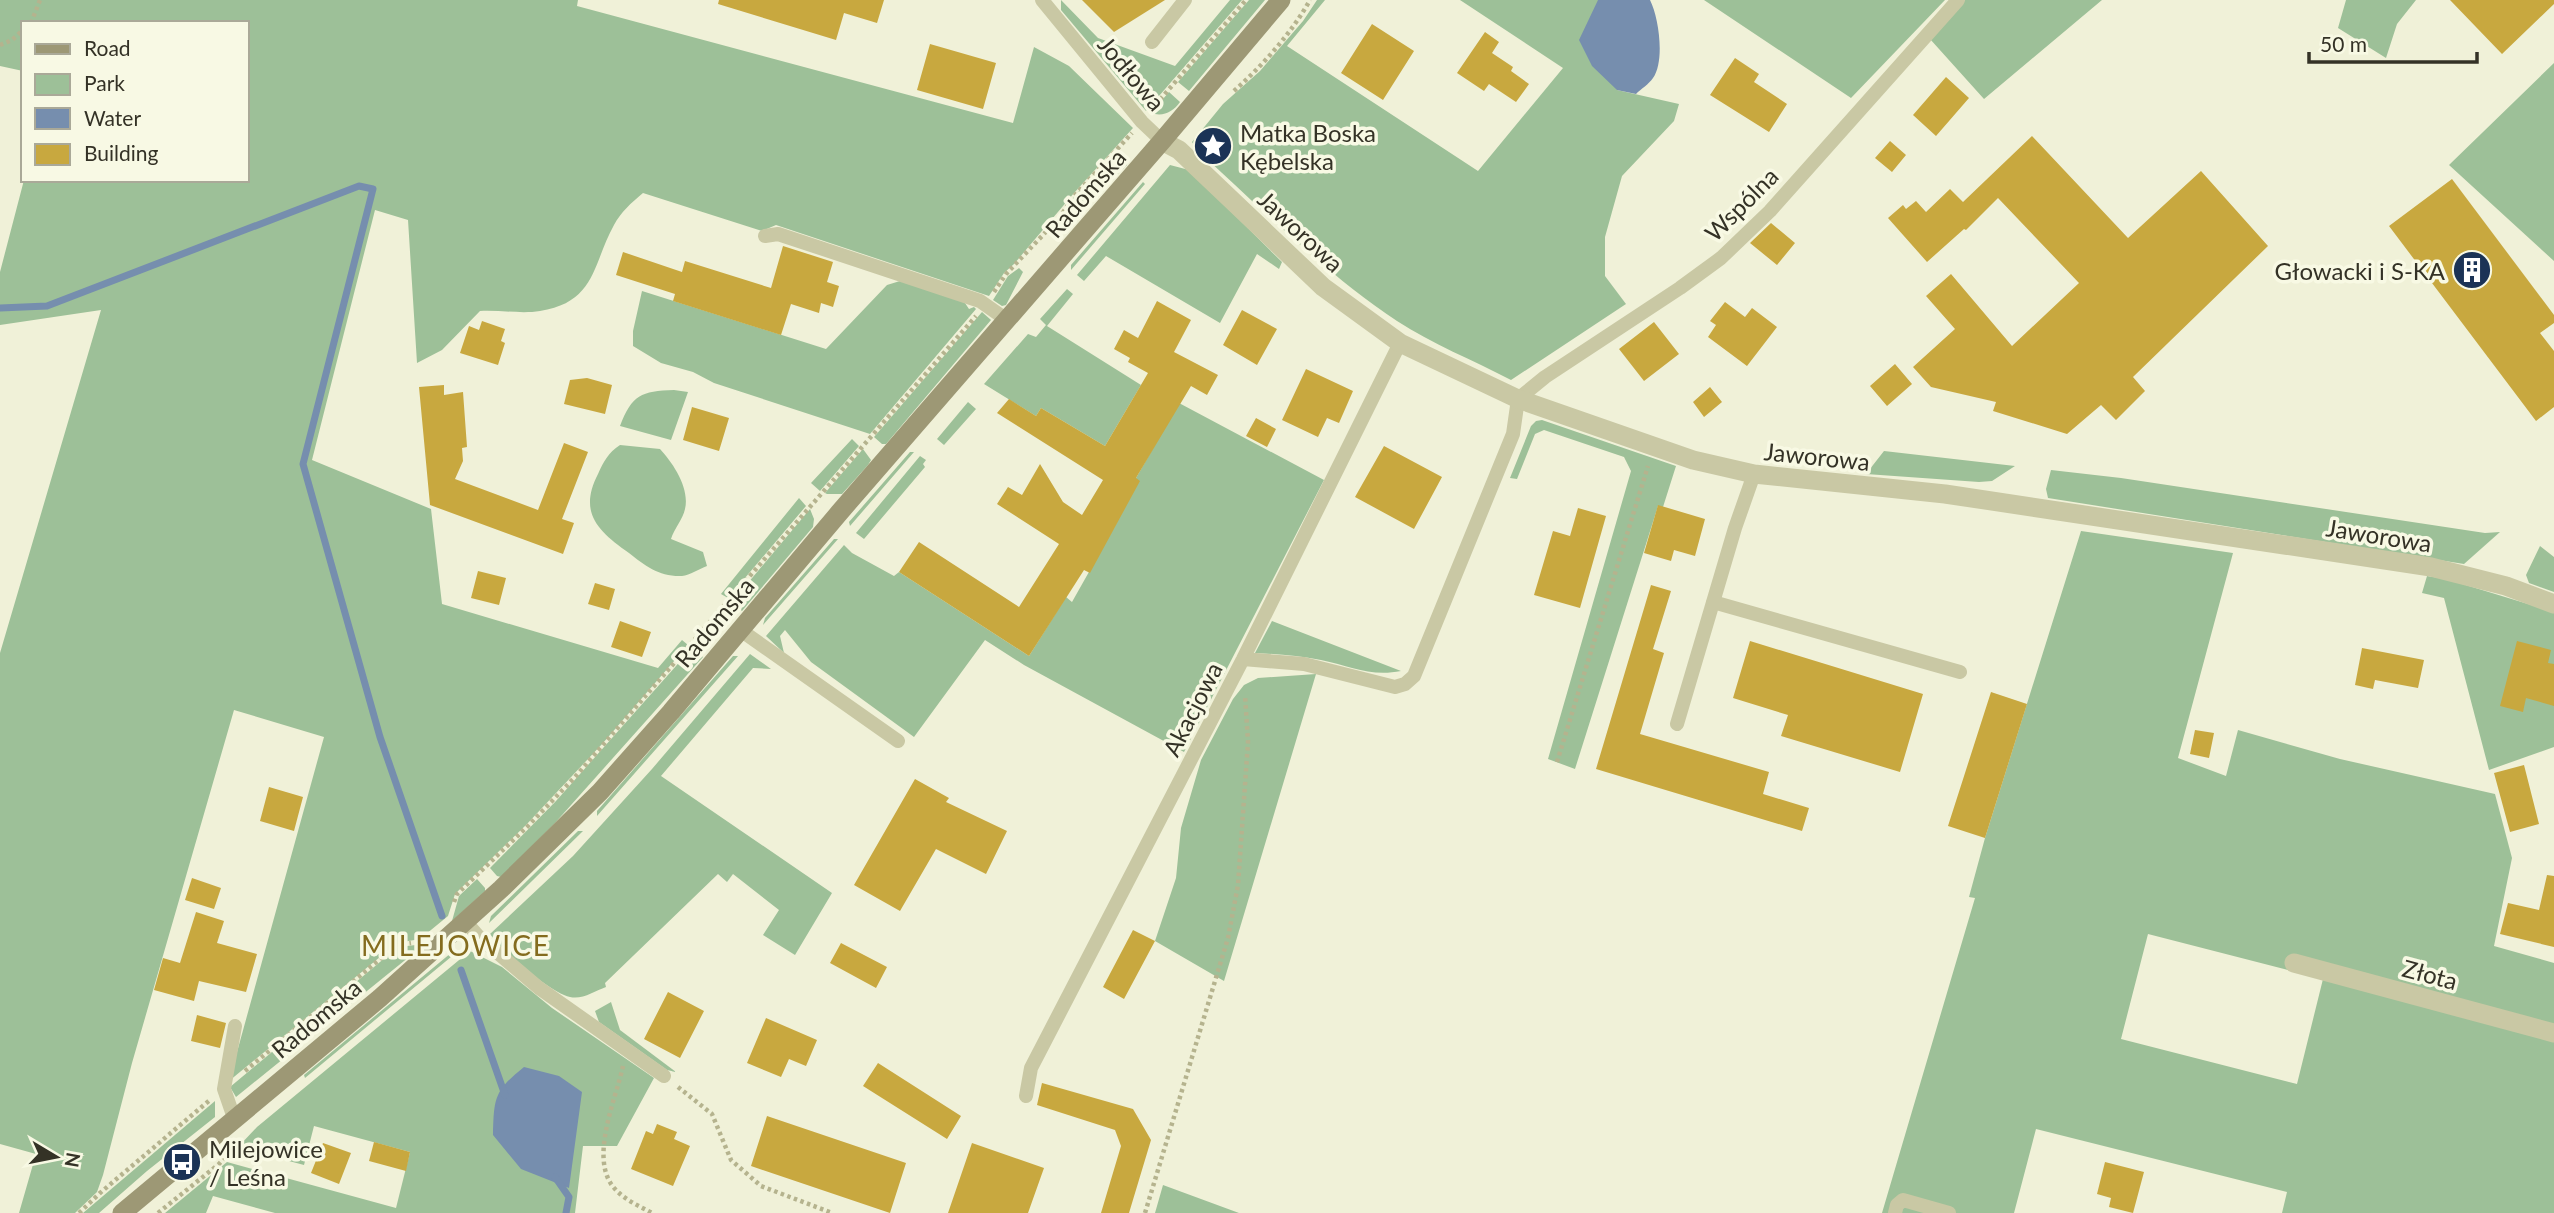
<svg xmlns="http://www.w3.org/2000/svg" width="2554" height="1213" viewBox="0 0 2554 1213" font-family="Lato,sans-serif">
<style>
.green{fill:#9dc098;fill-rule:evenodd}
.water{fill:#768eae}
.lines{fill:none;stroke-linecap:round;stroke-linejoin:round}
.stream{stroke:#768eae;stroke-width:7}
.building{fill:#c8a83f}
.path{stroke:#b5b38e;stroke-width:4.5;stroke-dasharray:3.5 3.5;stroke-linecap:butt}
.service{stroke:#c9c8a4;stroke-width:14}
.minor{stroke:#c9c8a4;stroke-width:19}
.secondary{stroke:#9d9875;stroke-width:19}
.labels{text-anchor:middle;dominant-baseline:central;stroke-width:7;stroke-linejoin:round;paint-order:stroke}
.street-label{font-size:24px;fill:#343226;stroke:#f8f9e4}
.poi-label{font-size:24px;fill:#343226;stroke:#f8f9e4;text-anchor:start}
.quarter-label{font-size:28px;letter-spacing:2px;fill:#846c1e;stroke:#f8f9e4}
</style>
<rect width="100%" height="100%" fill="#f0f1d8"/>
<path class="green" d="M 0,0 L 578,0 L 577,6 L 1013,123 L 1034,47 L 1069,66 L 1133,128 L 1074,193 L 1014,264 L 1004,273 L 989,296 L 776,225 L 762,231 L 643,193 C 631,203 621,212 614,225 C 592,265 596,302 540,311 C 522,314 500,310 480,311 L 442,350 L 417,363 L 408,220 L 375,210 L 312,460 L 431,509 L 442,604 L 658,668 L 682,640 L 688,645 L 603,743 L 526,825 L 455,894 L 448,916 L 420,939 L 397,943 L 229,1081 L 324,737 L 234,710 L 132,1063 L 103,1175 L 97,1192 L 75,1213 L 19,1213 L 36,1154 L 0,1144 L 0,653 L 101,310 L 0,325 L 0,272 L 24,180 L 247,180 L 247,23 L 23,23 L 23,71 L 0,66 Z
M 1061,0 L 1098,38 L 1175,66 L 1230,0 L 1242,0 L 1146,111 L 1061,10 Z
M 1249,0 L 1265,0 L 1189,91 L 1178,82 Z
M 1317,0 L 1325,0 L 1287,46 L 1478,171 L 1563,68 L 1460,0 L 1598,0 L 1617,90 L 1679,104 L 1674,121 L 1622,176 L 1605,237 L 1605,276 L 1626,304 L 1511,380 C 1473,360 1432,344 1397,321 C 1327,275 1260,207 1198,151 L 1192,142 L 1223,104 L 1260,71 L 1303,21 Z
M 1704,0 L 1945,0 L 1851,98 Z
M 1965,0 L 2102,0 L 1984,99 L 1930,39 Z
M 2346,0 L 2416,0 L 2397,24 L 2386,58 L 2338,28 Z
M 2554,63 L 2554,261 L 2449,165 Z
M 1169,92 L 1180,102 C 1173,112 1163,117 1151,113 Z
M 1119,159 L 1127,165 L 1067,221 L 1063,217 C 1069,194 1097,176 1113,160 Z
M 1170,165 L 1189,170 L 1282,262 L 1279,269 L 1257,254 L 1220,323 L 1106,256 L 1084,281 L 1077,275 Z
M 1143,182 L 1145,184 L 1071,270 L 1071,265 Z
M 1019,268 L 1023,272 L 1006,305 L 1002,306 L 993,300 L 1008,276 Z
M 900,281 L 963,300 L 969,309 L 974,307 L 976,309 L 870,434 L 714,383 L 693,372 L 661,363 L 633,346 L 633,331 L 642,291 L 826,349 L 887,285 Z
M 1067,289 L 1073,294 L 1047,326 L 1141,385 L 1105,446 L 1041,408 L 1036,416 L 984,384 L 1028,334 L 1036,337 L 1046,325 L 1040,319 Z
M 982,312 L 991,320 L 886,444 L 882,444 L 874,437 Z
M 674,390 L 688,392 L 671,440 L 620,426 C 632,395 641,391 674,390 Z
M 968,402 L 976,409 L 944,445 L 937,439 Z
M 1179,403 L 1324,480 L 1184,752 L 1024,665 L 985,640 L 914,737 L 811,662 L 785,630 L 780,636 L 784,653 L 766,636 L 844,545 L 852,553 L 894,576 L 899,572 L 1029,656 L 1066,597 L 1072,602 L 1116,524 L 1136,478 Z
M 1542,420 L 1676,466 L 1663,507 L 1658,506 L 1575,769 L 1548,759 L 1631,471 L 1624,457 L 1544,430 L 1535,434 L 1517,479 L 1510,478 L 1531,426 L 1536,421 Z
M 852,439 L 859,446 L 820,491 L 811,483 Z
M 620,445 L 660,449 C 673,463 690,488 685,509 C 683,519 674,529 671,539 L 703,552 L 707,566 C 699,569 690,575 682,576 C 660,577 645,566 629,553 C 598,531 578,513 598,474 C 604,461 608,453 620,445 Z
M 863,449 L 871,460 L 868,465 L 842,494 L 827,494 L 825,493 Z
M 1884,451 L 2015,466 L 1992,481 L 1979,482 L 1866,474 Z
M 910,452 L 914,452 L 850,526 L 849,522 Z
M 920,456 L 926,460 L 923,464 L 925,467 L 864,539 L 856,533 Z
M 2051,470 L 2121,478 L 2485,533 L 2500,532 L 2464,564 L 2048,498 L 2046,489 Z
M 799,498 L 806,506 L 728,598 L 721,594 Z
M 810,509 L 814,519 L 813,527 L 742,611 L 732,602 Z
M 2081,531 L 2233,553 L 2178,758 L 2226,776 L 2238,730 L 2340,759 L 2495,794 L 2512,858 L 2494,946 L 2554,963 L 2554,1213 L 2282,1213 L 2287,1192 L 2036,1129 L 2014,1213 L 1882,1213 L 1975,898 L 1969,897 L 1985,838 ZM 2148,934 L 2323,979 L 2297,1084 L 2121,1039 Z
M 834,539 L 838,539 L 763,625 L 765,618 Z
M 2540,546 L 2554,557 L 2554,592 L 2529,583 L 2526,575 Z
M 2427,576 L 2446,579 L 2554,612 L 2554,747 L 2489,770 L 2444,598 L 2422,593 Z
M 1272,621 L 1401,671 C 1370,677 1351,666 1321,660 C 1299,656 1277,654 1255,653 Z
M 692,648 L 703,657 L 555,823 L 501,877 L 497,876 L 490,868 L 556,801 Z
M 750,654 L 771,669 L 753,668 L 661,776 L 832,893 L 795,955 L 763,935 L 779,910 L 733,874 L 727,882 L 718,874 L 605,983 L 606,987 C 595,991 582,1000 570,997 C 550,993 502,951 490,934 L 573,856 L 652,769 Z
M 733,656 L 738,656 L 597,816 L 597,811 Z
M 1316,674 L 1224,981 L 1155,941 L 1176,878 L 1181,828 L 1201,760 L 1233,699 L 1244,685 L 1258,678 Z
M 578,831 L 583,831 L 489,923 L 491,916 Z
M 477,879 L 485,888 L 485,891 L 452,921 L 459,896 Z
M 425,944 L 236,1097 L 230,1087 L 398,947 Z
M 470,951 L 502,967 L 552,1008 L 654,1078 L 617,1146 L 583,1146 L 575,1213 L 275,1213 L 213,1196 L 206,1213 L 165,1213 L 227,1162 L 396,1208 L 410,1152 L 314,1126 L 304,1165 L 247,1150 L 239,1146 L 257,1127 Z
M 457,952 L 305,1078 L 304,1075 L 451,953 Z
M 611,1002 L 620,1030 L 676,1072 L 667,1070 L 599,1022 L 595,1011 Z
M 215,1101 L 215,1117 L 147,1171 L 99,1213 L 83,1213 Z
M 1163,1185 L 1239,1213 L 1155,1213 Z"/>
<path class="water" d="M 1598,0 L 1650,0 C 1659,18 1665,61 1653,78 C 1649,84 1641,89 1636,94 L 1617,90 L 1592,66 L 1579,40 Z
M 524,1067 L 559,1076 L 582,1092 L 569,1188 L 521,1169 L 493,1135 C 494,1098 494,1091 524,1067 Z"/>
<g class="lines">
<path class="stream" d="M 0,308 L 47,306 L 359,186 L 373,189 L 303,464 L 380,737 L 442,916
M 461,970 L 505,1095
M 555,1177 L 569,1197 L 566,1213"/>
</g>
<path class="building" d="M 719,0 L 884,0 L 877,23 L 844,13 L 836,40 L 718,4 Z
M 1082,0 L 1165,0 L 1114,32 Z
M 2450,0 L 2554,0 L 2554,4 L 2502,54 Z
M 1372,24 L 1414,51 L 1383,100 L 1341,73 Z
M 1485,32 L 1499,42 L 1492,53 L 1513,67 L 1511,71 L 1529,84 L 1516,102 L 1489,84 L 1484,91 L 1457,73 Z
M 930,44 L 996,63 L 983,109 L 917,90 Z
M 1735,58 L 1759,74 L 1754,82 L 1787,104 L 1769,132 L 1710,95 Z
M 1946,77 L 1969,98 L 1936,136 L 1913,115 Z
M 2032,136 L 2128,238 L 2201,171 L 2268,246 L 2133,377 L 2145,391 L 2116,420 L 2101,405 L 2067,434 L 1993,411 L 1996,402 L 1931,387 L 1913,367 L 1955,329 L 1926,296 L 1951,274 L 2012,346 L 2079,283 L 1998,198 L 1966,230 L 1964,229 L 1927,262 L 1888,218 L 1903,205 L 1906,209 L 1916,201 L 1926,212 L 1950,189 L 1963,202 Z
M 1890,141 L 1906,155 L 1892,172 L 1875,158 Z
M 2452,179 L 2554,315 L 2554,323 L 2540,333 L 2554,351 L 2554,407 L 2536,421 L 2389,226 Z
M 1771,223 L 1795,243 L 1777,265 L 1750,243 Z
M 783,246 L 833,262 L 827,282 L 839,286 L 833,307 L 821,303 L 819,313 L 791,304 L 781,335 L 673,301 L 675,294 L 616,275 L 623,252 L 682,272 L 685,261 L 771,288 Z
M 1157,301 L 1191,320 L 1174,352 L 1218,375 L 1207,395 L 1191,386 L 1136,478 L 1140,481 L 1090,573 L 1084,570 L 1029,656 L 899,572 L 919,542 L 1019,607 L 1059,544 L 997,504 L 1008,487 L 1022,495 L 1040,464 L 1063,502 L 1082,515 L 1103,480 L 997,413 L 1009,399 L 1036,416 L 1041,408 L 1105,446 L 1148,373 L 1128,362 L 1130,358 L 1114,349 L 1124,330 L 1138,338 Z
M 1725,302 L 1745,317 L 1752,308 L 1777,327 L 1747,366 L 1708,337 L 1716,325 L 1710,321 Z
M 1242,310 L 1277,329 L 1257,365 L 1223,345 Z
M 482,321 L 505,329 L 501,341 L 505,343 L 498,365 L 460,353 L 469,326 L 479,330 Z
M 1654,322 L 1679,354 L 1644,381 L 1619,349 Z
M 1895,364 L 1912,384 L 1887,406 L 1870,386 Z
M 1306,369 L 1353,391 L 1339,423 L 1327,418 L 1318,437 L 1282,420 Z
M 587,378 L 612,385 L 605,414 L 564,404 L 570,380 Z
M 444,385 L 444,395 L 463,392 L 467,447 L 462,448 L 463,461 L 455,479 L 538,510 L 564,443 L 588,452 L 562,519 L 574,523 L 563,554 L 430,505 L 419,387 Z
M 1710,387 L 1722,402 L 1704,417 L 1693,402 Z
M 692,407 L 729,418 L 719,451 L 683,440 Z
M 1256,418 L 1276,429 L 1267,447 L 1246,436 Z
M 1384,446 L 1442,477 L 1414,529 L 1355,497 Z
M 1658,505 L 1705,519 L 1695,556 L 1674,550 L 1671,561 L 1644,553 Z
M 1578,508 L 1606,516 L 1580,608 L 1534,595 L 1553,531 L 1570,536 Z
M 478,571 L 506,578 L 499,605 L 471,598 Z
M 595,583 L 615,589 L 609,610 L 588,604 Z
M 1651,585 L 1671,591 L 1653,649 L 1664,653 L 1640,734 L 1769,772 L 1763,794 L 1809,808 L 1802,831 L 1596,769 Z
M 620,621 L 651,632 L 642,657 L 611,647 Z
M 1750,641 L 1923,694 L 1900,772 L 1781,736 L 1788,715 L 1733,698 Z
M 2517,641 L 2551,650 L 2548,663 L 2554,664 L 2554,706 L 2526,698 L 2523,712 L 2500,706 Z
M 2362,648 L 2424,660 L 2418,688 L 2375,680 L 2373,689 L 2355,685 Z
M 1991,692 L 2027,704 L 1985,838 L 1948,826 Z
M 2195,730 L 2214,733 L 2209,758 L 2190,754 Z
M 2524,765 L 2539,824 L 2510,832 L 2494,773 Z
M 915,779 L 949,798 L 946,802 L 1007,831 L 986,874 L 936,849 L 900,911 L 854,885 Z
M 269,787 L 303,797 L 294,831 L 260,821 Z
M 2547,875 L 2554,876 L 2554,947 L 2500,934 L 2508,903 L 2539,910 Z
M 192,878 L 221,888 L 214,909 L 185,900 Z
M 196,912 L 224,921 L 217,943 L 257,954 L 246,992 L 199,981 L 194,1001 L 154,990 L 163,958 L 180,963 Z
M 1133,930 L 1155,941 L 1124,999 L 1103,987 Z
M 841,943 L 887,967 L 876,988 L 830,963 Z
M 668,992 L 704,1011 L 680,1058 L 644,1039 Z
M 197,1015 L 226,1023 L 220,1048 L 191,1041 Z
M 766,1018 L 817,1040 L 806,1066 L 789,1059 L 781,1077 L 747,1063 Z
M 878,1063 L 961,1116 L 947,1139 L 863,1086 Z
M 1042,1083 L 1133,1109 L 1151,1140 L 1129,1213 L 1101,1213 L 1121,1146 L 1115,1130 L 1037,1105 Z
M 767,1116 L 906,1163 L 890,1213 L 751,1166 Z
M 657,1124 L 677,1132 L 674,1139 L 690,1146 L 673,1186 L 631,1169 L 646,1131 L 653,1134 Z
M 374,1142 L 410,1152 L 406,1171 L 369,1161 Z
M 323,1143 L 351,1153 L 339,1184 L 311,1173 Z
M 972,1143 L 1044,1168 L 1028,1213 L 948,1213 Z
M 2105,1162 L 2144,1172 L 2133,1213 L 2109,1207 L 2111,1198 L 2097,1194 Z"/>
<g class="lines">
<path class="path" d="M 31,23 L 40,0
M 0,45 L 12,40 L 23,30
M 1234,91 C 1263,65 1291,34 1310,0
M 1151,110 L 1246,0
M 994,292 L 1006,274 L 1060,217 L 1074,196 L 1132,133
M 1557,762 L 1648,466
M 454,902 L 457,894 L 528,826 L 575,777 L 976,316
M 623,1066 C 616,1099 588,1160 615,1189 C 625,1200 639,1206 652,1213
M 245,1071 L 397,945 L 411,943
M 678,1087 L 712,1114 L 731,1160 L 761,1186 L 832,1213
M 79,1213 L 100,1193 L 211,1099
M 158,1213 L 219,1164 L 227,1155
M 1145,1213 L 1228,938 L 1238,885 L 1248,742 L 1245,695"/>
<path class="service" d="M 1042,0 L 1142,122 L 1162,141
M 1152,42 L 1185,0
M 765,236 L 778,234 L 980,301 L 1007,320
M 1713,602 L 1960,672
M 739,629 L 898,741
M 1243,659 L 1304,664 L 1395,687 L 1405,684 L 1414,676 L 1513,434 L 1518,399 L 1545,377 L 1680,288 L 1721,258 L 1770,211 L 1958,0
M 1677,724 L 1735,528 L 1754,474
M 465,921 L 479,937 L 539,988 L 664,1076
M 1026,1096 L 1031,1068 L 1243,659 L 1400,343
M 234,1118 L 224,1089 L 235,1026
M 1895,1213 L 1897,1205 L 1903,1200 L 1949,1213"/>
<path class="minor" d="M 1162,141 L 1179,150 L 1323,287 L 1400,343 L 1518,399 L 1693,460 L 1754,474 L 1945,494 L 2431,567 L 2506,586 L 2554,604
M 2294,963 L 2554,1033"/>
<path class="secondary" d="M 122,1213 L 380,998 L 501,889 L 600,792 L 671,712 L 839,513 L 1162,141 L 1281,0"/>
</g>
<defs>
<g id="sight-disc" transform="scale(2.0125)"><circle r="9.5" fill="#1b3356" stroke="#f8f9e4"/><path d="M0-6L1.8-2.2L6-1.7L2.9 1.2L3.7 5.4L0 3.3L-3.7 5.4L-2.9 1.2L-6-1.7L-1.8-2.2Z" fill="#fff"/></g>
<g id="building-disc" transform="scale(2.0125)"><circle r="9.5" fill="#1b3356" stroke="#f8f9e4"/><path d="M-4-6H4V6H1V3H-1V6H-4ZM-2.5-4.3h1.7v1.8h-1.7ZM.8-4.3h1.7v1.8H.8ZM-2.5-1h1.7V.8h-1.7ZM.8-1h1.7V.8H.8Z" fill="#fff"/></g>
<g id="bus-disc" transform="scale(2.0125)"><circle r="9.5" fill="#1b3356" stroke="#f8f9e4"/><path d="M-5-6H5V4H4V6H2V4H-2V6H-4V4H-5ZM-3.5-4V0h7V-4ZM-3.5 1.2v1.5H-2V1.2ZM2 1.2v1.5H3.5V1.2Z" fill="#fff"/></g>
</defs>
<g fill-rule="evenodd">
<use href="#sight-disc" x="1213" y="146"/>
<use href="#building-disc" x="2472" y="270"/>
<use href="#bus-disc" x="182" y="1162"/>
</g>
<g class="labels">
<g class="street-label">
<text transform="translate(1132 73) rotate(50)">Jodłowa</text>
<text transform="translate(1085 193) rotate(-49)">Radomska</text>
<text transform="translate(1741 204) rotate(-45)">Wspólna</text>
<text transform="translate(1301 231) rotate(43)">Jaworowa</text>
<text transform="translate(1817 456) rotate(6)">Jaworowa</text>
<text transform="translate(2379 535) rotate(9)">Jaworowa</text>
<text transform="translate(714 622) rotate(-50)">Radomska</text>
<text transform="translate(1192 709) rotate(-63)">Akacjowa</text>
<text transform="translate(2430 974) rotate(15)">Złota</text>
<text transform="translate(316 1018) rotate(-40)">Radomska</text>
</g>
<g class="poi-label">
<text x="1240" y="132">Matka Boska<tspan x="1240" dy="28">Kębelska</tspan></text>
<text x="2445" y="270" text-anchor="end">Głowacki i S-KA</text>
<text x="209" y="1148">Milejowice<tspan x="209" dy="28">/ Leśna</tspan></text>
</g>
<g class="quarter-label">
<text x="456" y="945">MILEJOWICE</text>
</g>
</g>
<rect x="21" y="21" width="228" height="161" fill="#f8f9e4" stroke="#aaa998" stroke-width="2"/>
<rect x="35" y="44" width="35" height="10" fill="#9d9875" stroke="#aaa998" stroke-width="2"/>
<text x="84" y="56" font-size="21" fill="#343226">Road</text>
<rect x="35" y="74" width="35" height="21" fill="#9dc098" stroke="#aaa998" stroke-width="2"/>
<text x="84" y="91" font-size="21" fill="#343226">Park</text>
<rect x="35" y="108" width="35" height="21" fill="#768eae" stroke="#aaa998" stroke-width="2"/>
<text x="84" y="126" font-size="21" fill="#343226">Water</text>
<rect x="35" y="144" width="35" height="21" fill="#c8a83f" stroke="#aaa998" stroke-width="2"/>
<text x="84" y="161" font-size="21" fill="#343226">Building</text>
<g transform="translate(56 1157) rotate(100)" stroke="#f8f9e4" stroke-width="5" paint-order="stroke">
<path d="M0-5L12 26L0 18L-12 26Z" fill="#343226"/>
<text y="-10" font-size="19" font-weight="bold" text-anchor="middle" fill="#343226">N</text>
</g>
<path d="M2309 52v10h168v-10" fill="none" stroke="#343226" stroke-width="3.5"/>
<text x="2320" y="52" font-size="21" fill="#343226" stroke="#f8f9e4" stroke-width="5" paint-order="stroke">50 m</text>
</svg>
